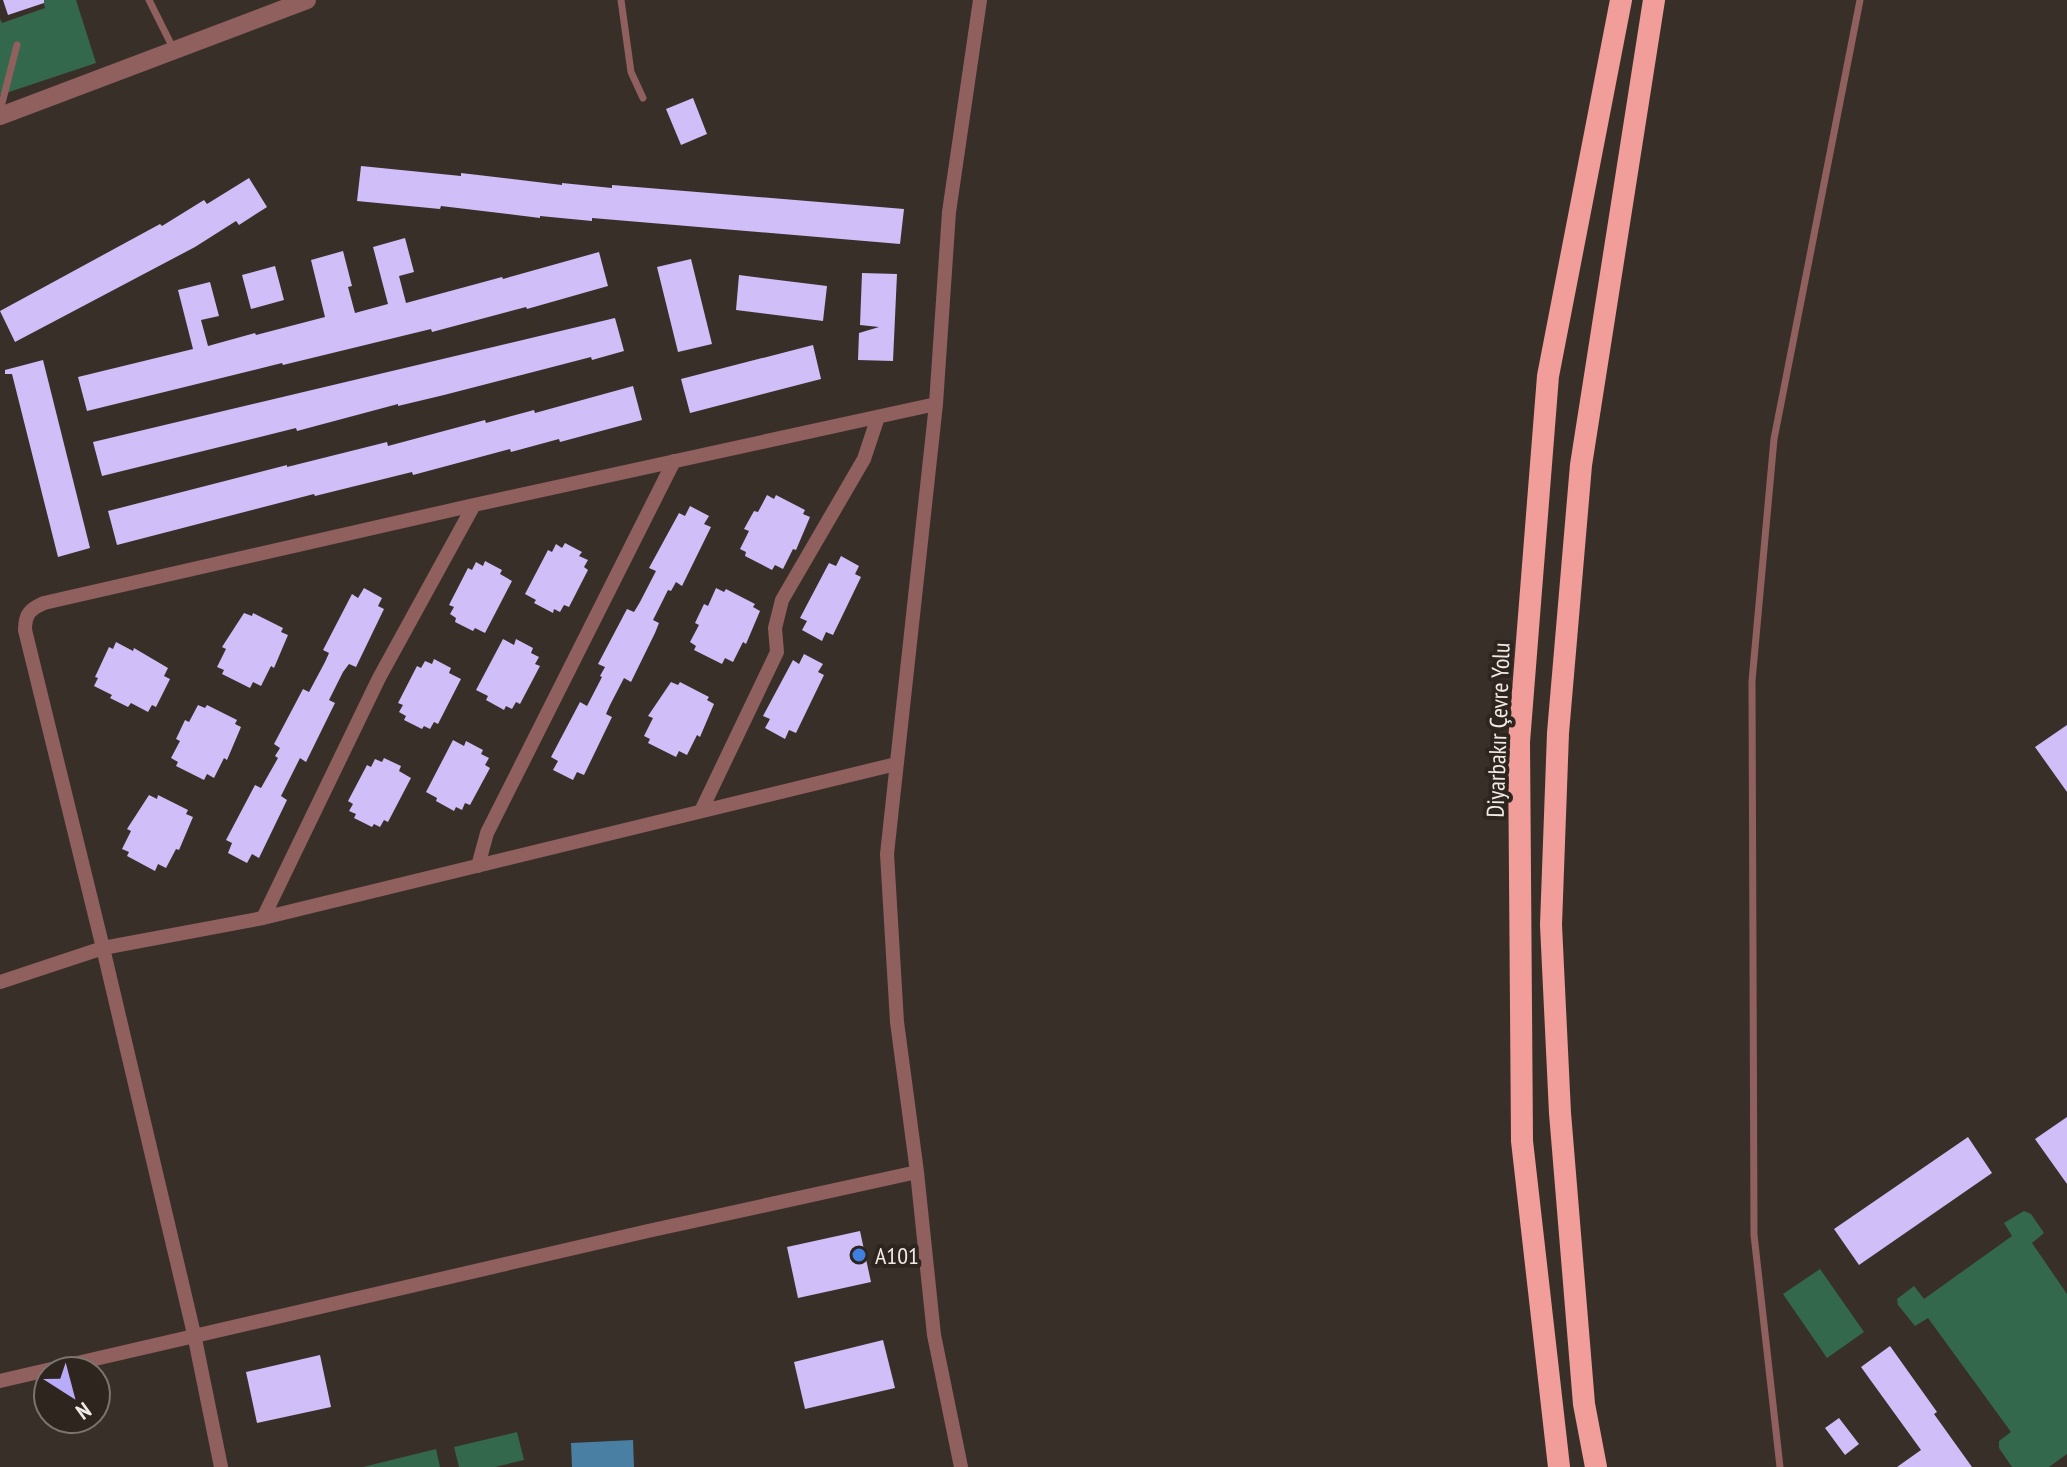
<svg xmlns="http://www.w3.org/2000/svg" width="2067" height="1467" viewBox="0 0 2067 1467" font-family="'PT Sans Narrow',sans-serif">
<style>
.green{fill:#34684c}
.water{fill:#487fa3}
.building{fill:#cfbef7}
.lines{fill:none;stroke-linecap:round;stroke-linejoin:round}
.service{stroke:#90605e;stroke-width:7}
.minor{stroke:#90605e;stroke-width:14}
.tertiary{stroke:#90605e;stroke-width:18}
.trunk{stroke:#f19d99;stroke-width:22}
.shop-dot{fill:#3f7fe0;stroke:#2f251f;stroke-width:3}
.labels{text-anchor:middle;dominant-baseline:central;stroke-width:8;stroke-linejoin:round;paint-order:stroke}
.street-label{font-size:24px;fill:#f0eae6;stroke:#2f251f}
.poi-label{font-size:24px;fill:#f0eae6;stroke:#2f251f;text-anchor:start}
</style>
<rect width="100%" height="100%" fill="#392f29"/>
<path class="green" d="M 43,0 L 76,0 L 96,63 L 0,95 L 0,19 L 2,23 L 45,8 Z
M 2024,1211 L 2031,1214 L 2044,1233 L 2032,1243 L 2067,1294 L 2067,1454 L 2049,1467 L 2012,1467 L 1999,1448 L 1999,1441 L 2011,1432 L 1928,1318 L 1915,1326 L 1898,1305 L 1897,1299 L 1914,1286 L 1924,1299 L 2012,1236 L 2004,1223 Z
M 1820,1269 L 1864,1332 L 1827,1358 L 1783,1294 Z
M 517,1432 L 524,1460 L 495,1467 L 459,1467 L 454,1447 Z
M 436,1449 L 440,1467 L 363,1467 Z"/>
<path class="water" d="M 633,1440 L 634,1467 L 572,1467 L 571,1443 Z"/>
<path class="building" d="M 3,0 L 44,0 L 44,3 L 8,15 Z
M 693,98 L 707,134 L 681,145 L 666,109 Z
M 361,166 L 461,176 L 461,173 L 562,185 L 562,183 L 612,188 L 612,185 L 904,209 L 900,244 L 592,218 L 592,221 L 540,216 L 540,218 L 441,206 L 440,209 L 357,201 Z
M 249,178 L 267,207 L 239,225 L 236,221 L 195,247 L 15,342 L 0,311 L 160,224 L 162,226 L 204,200 L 207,204 Z
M 405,238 L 414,272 L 399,276 L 406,303 L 502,277 L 503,279 L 599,252 L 608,286 L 527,309 L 526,307 L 432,332 L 431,329 L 283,365 L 282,363 L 87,411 L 78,377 L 193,349 L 178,290 L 210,282 L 219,316 L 201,320 L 208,346 L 255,333 L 256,335 L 325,317 L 311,260 L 343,251 L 352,286 L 348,287 L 355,313 L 388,304 L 373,247 Z
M 691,259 L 712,344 L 678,352 L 657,267 Z
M 275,266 L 284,300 L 251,309 L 242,275 Z
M 862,273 L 897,274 L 893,361 L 858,360 L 859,333 L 879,327 L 860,325 Z
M 739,275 L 827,286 L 823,321 L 736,310 Z
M 615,318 L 624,351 L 592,360 L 591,357 L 444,395 L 398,406 L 398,404 L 297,431 L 296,428 L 102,476 L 93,442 Z
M 813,345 L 821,379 L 690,413 L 681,379 Z
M 43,360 L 90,548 L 58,557 L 12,374 L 5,374 L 5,370 Z
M 633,386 L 642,420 L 560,442 L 559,439 L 511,452 L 510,449 L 413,475 L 412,472 L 315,496 L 314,494 L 117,545 L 108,511 L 287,465 L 287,467 L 387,442 L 388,446 L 485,420 L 486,423 L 534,410 L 535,413 Z
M 767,495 L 774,499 L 776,495 L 805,510 L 803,514 L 810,517 L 796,550 L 793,549 L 783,569 L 775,565 L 772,570 L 745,556 L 746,552 L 740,549 L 749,531 L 744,529 L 754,511 L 758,512 Z
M 690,506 L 709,516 L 704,524 L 711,527 L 682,586 L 676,582 L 671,591 L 668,590 L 653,620 L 659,623 L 655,633 L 631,682 L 624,678 L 610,705 L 606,714 L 612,717 L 584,775 L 577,772 L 573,780 L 553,770 L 558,761 L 551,757 L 580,702 L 587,706 L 602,677 L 600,676 L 605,667 L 598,664 L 627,609 L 634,612 L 640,602 L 656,571 L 649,568 L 679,513 L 685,516 Z
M 565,543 L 582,552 L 579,556 L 588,560 L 584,567 L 588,570 L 569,607 L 564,605 L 560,612 L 554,609 L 553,613 L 534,603 L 536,600 L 525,594 L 548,550 L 552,552 L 556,544 L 562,548 Z
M 841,556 L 859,566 L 855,574 L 861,577 L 833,635 L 826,632 L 822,641 L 802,630 L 807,621 L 800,618 L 829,563 L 836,566 Z
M 485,561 L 502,570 L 500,574 L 512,581 L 485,633 L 475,628 L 473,631 L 455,622 L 456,618 L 450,614 L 454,607 L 449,605 L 468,568 L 472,570 L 476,562 L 483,566 Z
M 364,588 L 382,598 L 378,606 L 384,609 L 356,667 L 349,664 L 343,672 L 329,700 L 335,703 L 306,762 L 300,758 L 281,796 L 287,800 L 259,858 L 252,854 L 247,863 L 228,853 L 232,843 L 226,840 L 255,785 L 261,788 L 278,758 L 275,756 L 280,748 L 274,744 L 303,689 L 309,692 L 325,662 L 329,653 L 323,650 L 352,594 L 358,598 Z
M 716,588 L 724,592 L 726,589 L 755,604 L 753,607 L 760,611 L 746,644 L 743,642 L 733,662 L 725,658 L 722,664 L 694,650 L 696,646 L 690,642 L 699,625 L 695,623 L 704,604 L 708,606 Z
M 244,613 L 252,616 L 253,613 L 283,628 L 281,632 L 288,635 L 274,668 L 271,666 L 261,686 L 253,682 L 250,688 L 222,674 L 224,670 L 217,667 L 226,649 L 222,647 Z
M 503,639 L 514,645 L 516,639 L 533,648 L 531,653 L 539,657 L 535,664 L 540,666 L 520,704 L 516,702 L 512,709 L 506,706 L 504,710 L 486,700 L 488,696 L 476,690 Z
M 116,642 L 133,651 L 134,648 L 168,668 L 164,676 L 170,679 L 156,707 L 152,705 L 148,712 L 131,703 L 128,707 L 110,698 L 112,695 L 94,686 L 98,678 L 95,677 L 109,647 L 113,649 Z
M 804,654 L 823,664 L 818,672 L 824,675 L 796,733 L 789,730 L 785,739 L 765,728 L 770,719 L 763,716 L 793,660 L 799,664 Z
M 434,659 L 451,668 L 449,673 L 461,679 L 438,724 L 434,722 L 430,729 L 424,726 L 422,729 L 404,720 L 406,716 L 399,712 L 403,705 L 398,703 L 417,666 L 421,668 L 425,661 L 432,664 Z
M 671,682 L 678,685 L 680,682 L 709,697 L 707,700 L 714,704 L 700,737 L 697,735 L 687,755 L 679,751 L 676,757 L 648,743 L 650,739 L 644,736 L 653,718 L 648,716 Z
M 198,705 L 205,708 L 207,705 L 237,720 L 235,724 L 241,727 L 227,760 L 224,758 L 214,778 L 207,774 L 204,780 L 176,766 L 178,762 L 171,758 L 180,741 L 176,739 L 185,720 L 189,722 Z
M 2067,725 L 2067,792 L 2035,747 Z
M 453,740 L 464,746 L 466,741 L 483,750 L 481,754 L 489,758 L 485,765 L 490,768 L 470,805 L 465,803 L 462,810 L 456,807 L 454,811 L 436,801 L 437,798 L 426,792 Z
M 384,758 L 401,766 L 399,771 L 411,778 L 388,822 L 384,820 L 380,827 L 374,824 L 372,827 L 354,818 L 356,814 L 349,811 L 353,804 L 348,801 L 367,765 L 371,767 L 375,759 L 382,762 Z
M 149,795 L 157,799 L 158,795 L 188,810 L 186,814 L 193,817 L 179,850 L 176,849 L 166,868 L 158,864 L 155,871 L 127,856 L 129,852 L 122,849 L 131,831 L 127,829 Z
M 2067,1117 L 2067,1184 L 2035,1139 Z
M 1968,1137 L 1992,1173 L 1859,1265 L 1834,1229 Z
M 860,1231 L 871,1282 L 798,1298 L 787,1247 Z
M 883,1340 L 895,1388 L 805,1409 L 794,1362 Z
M 1890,1346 L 1937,1412 L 1934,1414 L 1972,1467 L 1897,1467 L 1921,1450 L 1861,1367 Z
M 320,1355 L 331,1407 L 257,1423 L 246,1372 Z
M 1839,1418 L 1859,1444 L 1845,1455 L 1825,1428 Z"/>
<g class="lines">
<path class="service" d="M 149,0 L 173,48
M 621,0 L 631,72 L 643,98
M 0,111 L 17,45
M 1780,1467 L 1754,1235 L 1752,681 L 1774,439 L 1860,0"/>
<path class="minor" d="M 896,764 L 263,918 L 103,948 L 25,630 C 25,614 30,609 44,603 L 474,505 L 936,404
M 701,811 L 777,652 L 775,628 L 782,600 L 864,459 L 878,417
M 478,866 L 487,833 L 674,461
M 263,918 L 379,678 L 474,505
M 0,982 L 103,948 L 194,1334 L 221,1467
M 0,1381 L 648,1231 L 917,1172
M 961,1467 L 934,1335 L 917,1172 L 897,1022 L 887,854 L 936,404 L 949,212 L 980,0"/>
<path class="tertiary" d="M 0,116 L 307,0"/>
<path class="trunk" d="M 1559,1467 L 1522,1141 L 1519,742 L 1548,376 L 1621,0
M 1596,1467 L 1584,1404 L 1560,1113 L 1551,925 L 1558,733 L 1581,465 L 1654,0"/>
</g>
<circle class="shop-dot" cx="859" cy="1255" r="8"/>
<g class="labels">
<g class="street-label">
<text transform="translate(1498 730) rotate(-88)">Diyarbakır Çevre Yolu</text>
</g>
<g class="poi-label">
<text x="875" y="1255">A101</text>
</g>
</g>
<g transform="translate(72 1395) rotate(144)"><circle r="38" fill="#2f251f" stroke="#7c746f" stroke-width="2"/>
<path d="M0-6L14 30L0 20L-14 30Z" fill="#b8abf7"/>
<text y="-12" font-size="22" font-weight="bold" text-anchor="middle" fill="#f0eae6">N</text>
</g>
</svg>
